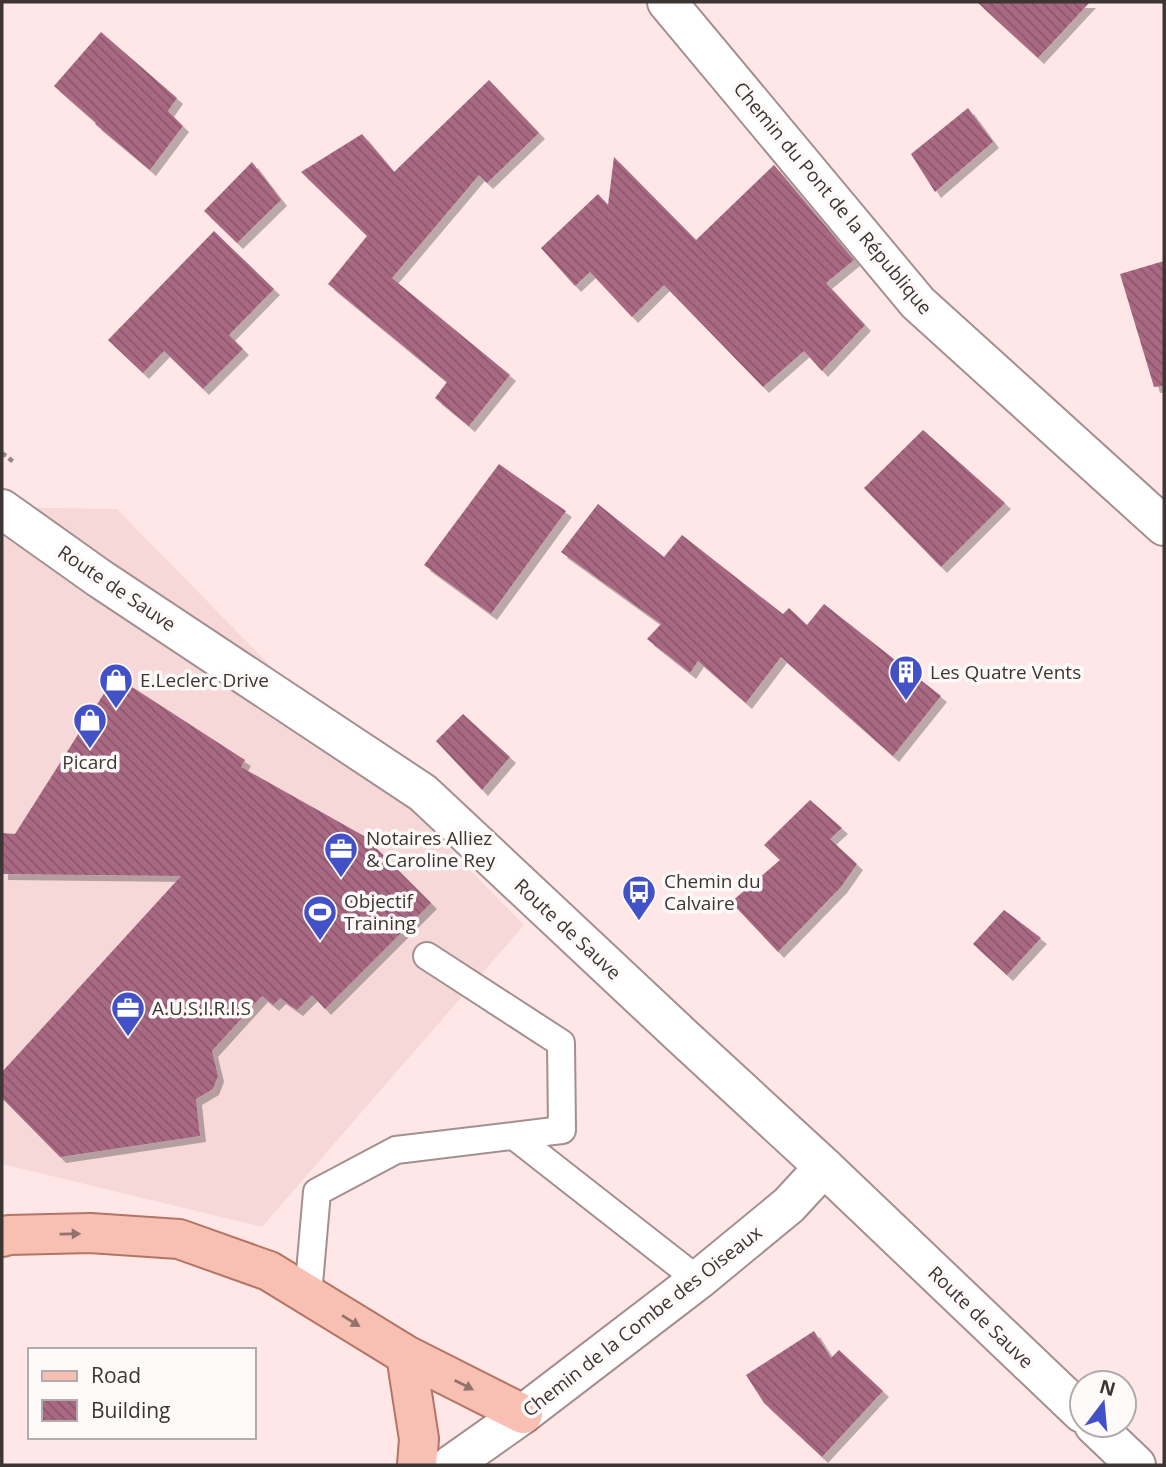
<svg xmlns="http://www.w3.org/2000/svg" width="1166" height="1467" viewBox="0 0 1166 1467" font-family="'Open Sans',sans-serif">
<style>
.built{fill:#f7d8d9}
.building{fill:url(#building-back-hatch);filter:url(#shadow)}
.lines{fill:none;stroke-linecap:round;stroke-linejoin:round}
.lane-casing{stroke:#a48f90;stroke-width:30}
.street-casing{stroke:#a48f90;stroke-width:42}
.secondary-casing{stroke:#a48f90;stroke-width:42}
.primary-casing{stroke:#b37464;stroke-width:42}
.path{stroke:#988888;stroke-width:4.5;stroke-dasharray:5 3.5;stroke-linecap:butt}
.lane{stroke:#fff;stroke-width:26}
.street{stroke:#fff;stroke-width:38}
.secondary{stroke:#fff;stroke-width:38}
.primary{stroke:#f8c0b2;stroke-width:38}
.oneway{fill:#91736d}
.labels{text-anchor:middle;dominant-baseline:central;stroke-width:7;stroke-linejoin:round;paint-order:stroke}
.street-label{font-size:19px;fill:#3d3434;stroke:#fffafa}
.poi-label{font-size:19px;fill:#3d3434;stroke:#fffafa;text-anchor:start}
</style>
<defs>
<pattern id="building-back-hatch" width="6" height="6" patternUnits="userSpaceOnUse" patternTransform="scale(1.75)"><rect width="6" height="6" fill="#a96983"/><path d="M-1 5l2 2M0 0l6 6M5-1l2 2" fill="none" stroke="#8b576c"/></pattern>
<filter id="shadow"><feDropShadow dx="6" dy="6" stdDeviation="0" flood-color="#0004"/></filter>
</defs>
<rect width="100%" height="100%" fill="#ffe7e8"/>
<path class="built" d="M 2,507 L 117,509 L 524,925 L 262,1227 L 2,1164 Z"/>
<path class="building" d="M 977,2 L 1090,2 L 1038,58 Z
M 101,32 L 177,98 L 168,111 L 183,126 L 150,170 L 95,124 L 96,123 L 54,86 Z
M 489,80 L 539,133 L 487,183 L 479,175 L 392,278 L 510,375 L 469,426 L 435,398 L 447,382 L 328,284 L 367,236 L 301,172 L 362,134 L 394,172 Z
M 968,108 L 993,142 L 935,192 L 911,154 Z
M 614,157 L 696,240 L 774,165 L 854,260 L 826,283 L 865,325 L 822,371 L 804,351 L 763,387 L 664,285 L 632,317 L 590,272 L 575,286 L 541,248 L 598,194 L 608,205 Z
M 252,162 L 281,200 L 237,243 L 204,211 Z
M 214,231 L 274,289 L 229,335 L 243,349 L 203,389 L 164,351 L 143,373 L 108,340 Z
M 1164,261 L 1164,386 L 1154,387 L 1120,274 Z
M 923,430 L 1005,503 L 941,567 L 864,488 Z
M 499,464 L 566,511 L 491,614 L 424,565 Z
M 598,504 L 664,557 L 682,535 L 783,614 L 789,608 L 807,625 L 824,604 L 941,696 L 893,756 L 781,657 L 746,703 L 698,661 L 690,673 L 647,639 L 661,624 L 561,552 Z
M 115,676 L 245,760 L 241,767 L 364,836 L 431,903 L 325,1009 L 312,995 L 297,1010 L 280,998 L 273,1005 L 262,996 L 212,1051 L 218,1076 L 213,1089 L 196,1099 L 200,1136 L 60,1157 L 2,1098 L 2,1072 L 181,876 L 2,874 L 2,833 L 15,834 Z
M 463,714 L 510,757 L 482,790 L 436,741 Z
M 810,800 L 842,828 L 830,839 L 857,864 L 841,887 L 778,952 L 731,902 L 780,860 L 764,845 Z
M 1004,910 L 1041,938 L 1007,975 L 973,944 Z
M 814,1331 L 831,1358 L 839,1350 L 883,1391 L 822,1457 L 764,1403 L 746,1375 Z"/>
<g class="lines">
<g class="lane-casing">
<path id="lane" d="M 514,1136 L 698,1280
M 308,1295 L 317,1192 L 396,1150 L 562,1130 L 561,1043 L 427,956"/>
</g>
<g class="street-casing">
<path id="street" d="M 667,2 L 918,303 L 1164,526
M 451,1465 L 523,1414 L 698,1280 L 789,1205 L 824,1167"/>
</g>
<g class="secondary-casing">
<path id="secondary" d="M 2,509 L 99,578 L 423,793 L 682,1036 L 824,1167 L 1082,1413
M 1094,1425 L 1136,1465"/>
</g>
<g class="primary-casing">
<path id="primary" d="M 2,1237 L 9,1235 L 90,1233 L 179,1239 L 269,1271 L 406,1355 L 523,1414
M 406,1355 L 419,1439 L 417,1465"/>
</g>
<path class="path" d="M 2,453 L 15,463"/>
<use href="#lane" class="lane"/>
<use href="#street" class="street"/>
<use href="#secondary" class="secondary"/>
<use href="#primary" class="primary"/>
</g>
<defs><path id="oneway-solid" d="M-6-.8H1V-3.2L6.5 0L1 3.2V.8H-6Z" transform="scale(1.75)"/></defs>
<g class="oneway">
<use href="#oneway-solid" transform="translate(70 1234) rotate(-1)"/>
<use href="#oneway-solid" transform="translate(351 1321) rotate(32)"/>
<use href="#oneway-solid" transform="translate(464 1385) rotate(27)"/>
</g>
<defs>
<g id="building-pin" transform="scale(1.75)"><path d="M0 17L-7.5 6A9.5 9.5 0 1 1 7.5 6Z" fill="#4252c6" stroke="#fffafa"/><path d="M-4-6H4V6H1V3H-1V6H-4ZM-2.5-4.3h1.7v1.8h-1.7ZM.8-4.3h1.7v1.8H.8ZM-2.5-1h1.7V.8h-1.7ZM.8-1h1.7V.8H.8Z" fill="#fff"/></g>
<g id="shop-pin" transform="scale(1.75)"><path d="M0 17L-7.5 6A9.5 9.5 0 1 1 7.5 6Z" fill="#4252c6" stroke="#fffafa"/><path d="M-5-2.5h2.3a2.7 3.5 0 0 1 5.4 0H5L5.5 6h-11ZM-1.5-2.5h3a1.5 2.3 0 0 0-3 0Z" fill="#fff"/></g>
<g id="office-pin" transform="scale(1.75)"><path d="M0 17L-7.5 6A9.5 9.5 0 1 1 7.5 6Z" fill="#4252c6" stroke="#fffafa"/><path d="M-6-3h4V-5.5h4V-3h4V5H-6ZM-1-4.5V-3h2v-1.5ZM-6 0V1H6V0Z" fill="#fff"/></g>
<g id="bus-pin" transform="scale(1.75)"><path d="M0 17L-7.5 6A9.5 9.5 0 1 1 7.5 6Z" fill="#4252c6" stroke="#fffafa"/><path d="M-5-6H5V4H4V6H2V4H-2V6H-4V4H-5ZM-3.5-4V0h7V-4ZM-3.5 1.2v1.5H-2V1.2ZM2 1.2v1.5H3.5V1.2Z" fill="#fff"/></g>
<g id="stadium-pin" transform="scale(1.75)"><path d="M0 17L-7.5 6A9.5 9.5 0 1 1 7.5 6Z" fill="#4252c6" stroke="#fffafa"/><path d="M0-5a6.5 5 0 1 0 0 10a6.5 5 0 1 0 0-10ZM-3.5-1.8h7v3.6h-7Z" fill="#fff"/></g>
</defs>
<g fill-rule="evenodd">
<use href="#building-pin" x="906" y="672"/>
<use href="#shop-pin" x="116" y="680"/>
<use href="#shop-pin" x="90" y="720"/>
<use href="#office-pin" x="341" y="849"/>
<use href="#bus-pin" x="639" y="892"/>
<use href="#stadium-pin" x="320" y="912"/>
<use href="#office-pin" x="128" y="1008"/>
</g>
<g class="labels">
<g class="street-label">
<text transform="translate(833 198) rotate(50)">Chemin du Pont de la République</text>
<text transform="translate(117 588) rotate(34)">Route de Sauve</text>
<text transform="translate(568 929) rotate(43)">Route de Sauve</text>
<text transform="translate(981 1317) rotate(44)">Route de Sauve</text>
<text transform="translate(642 1321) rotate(-38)">Chemin de la Combe des Oiseaux</text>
</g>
<g class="poi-label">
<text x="930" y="672">Les Quatre Vents</text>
<text x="140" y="680">E.Leclerc Drive</text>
<text x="90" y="762" text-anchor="middle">Picard</text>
<text x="366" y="838">Notaires Alliez<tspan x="366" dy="22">&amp; Caroline Rey</tspan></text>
<text x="664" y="881">Chemin du<tspan x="664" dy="22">Calvaire</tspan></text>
<text x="344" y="901">Objectif<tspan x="344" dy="22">Training</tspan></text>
<text x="152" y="1008">A.U.S.I.R.I.S</text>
</g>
</g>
<rect width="1166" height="1467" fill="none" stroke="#3d3434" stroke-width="7"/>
<rect x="28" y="1348" width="228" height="91" fill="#fffafa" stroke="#b1abab" stroke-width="2"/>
<rect x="42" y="1371" width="35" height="10" fill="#f8c0b2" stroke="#b1abab" stroke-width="2"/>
<text x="91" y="1383" font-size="21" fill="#3d3434">Road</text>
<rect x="42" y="1400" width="35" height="21" fill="url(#building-back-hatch)" stroke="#b1abab" stroke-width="2"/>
<text x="91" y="1418" font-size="21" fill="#3d3434">Building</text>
<g transform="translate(1103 1404) rotate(16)"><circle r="33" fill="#fffafa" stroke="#b1abab" stroke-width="2"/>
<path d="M0-5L12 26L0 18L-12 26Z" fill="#4252c6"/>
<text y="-10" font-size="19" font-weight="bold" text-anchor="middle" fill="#3d3434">N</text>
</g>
</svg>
